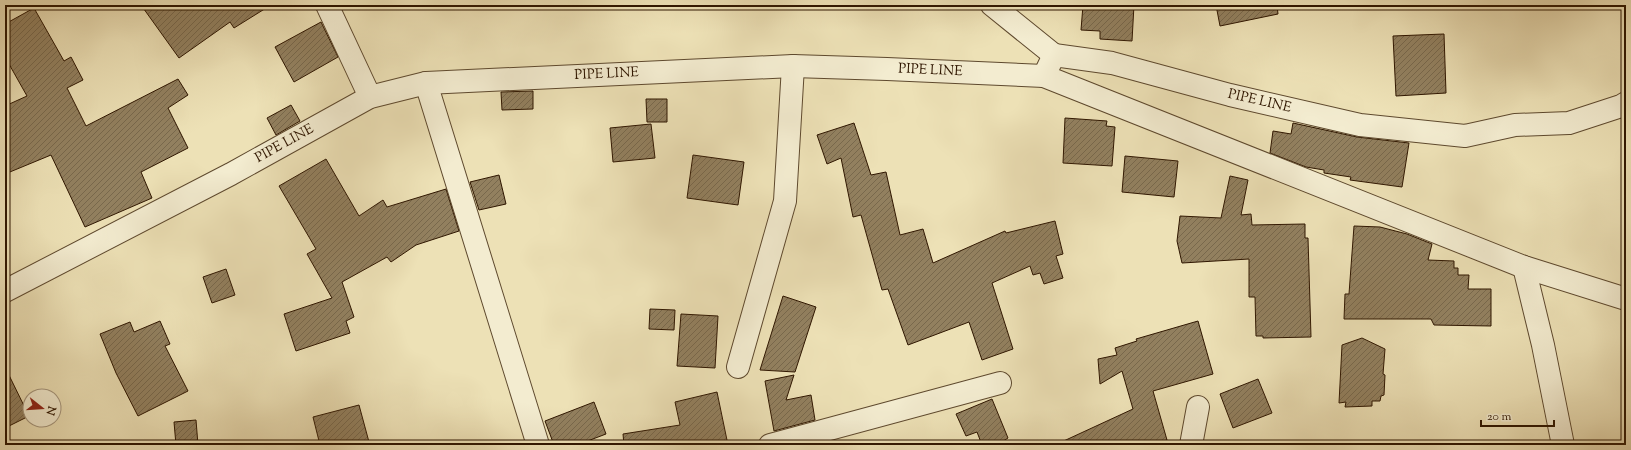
<svg xmlns="http://www.w3.org/2000/svg" width="1631" height="450" viewBox="0 0 1631 450" font-family="'Sorts Mill Goudy',serif">
<style>
.building{fill:url(#building-hatch);stroke:#2f1600}
.lines{fill:none;stroke-linecap:round;stroke-linejoin:round}
.minor-casing{stroke:#5e492e;stroke-width:24}
.minor{stroke:#f3ecd0;stroke-width:22}
.labels{text-anchor:middle;dominant-baseline:central;stroke-width:4;stroke-linejoin:round;paint-order:stroke}
.street-label{font-size:14px;fill:#2f1600;stroke:#f3ecd0}
</style>
<defs>
<pattern id="building-hatch" width="6" height="6" patternUnits="userSpaceOnUse"><rect width="6" height="6" fill="#92805f"/><path d="M-1 1l2-2M0 6l6-6M5 7l2-2" fill="none" stroke="#78684c"/></pattern>
</defs>
<rect width="100%" height="100%" fill="#ede1b6"/>
<filter id="stains"><feTurbulence type="fractalNoise" baseFrequency=".005" numOctaves="4"/><feColorMatrix values="0 0 0 0 .2 0 0 0 0 .09 0 0 0 0 .02 0 0 0 .5 -.17"/></filter>
<radialGradient id="worn" r=".72"><stop offset=".6" stop-color="#630" stop-opacity="0"/><stop offset="1" stop-color="#630" stop-opacity=".3"/></radialGradient>
<path class="building" d="M 141,5 L 271,5 L 234,28 L 230,22 L 179,58 Z
M 1083,5 L 1134,5 L 1132,41 L 1100,39 L 1100,31 L 1081,30 Z
M 1216,5 L 1277,5 L 1278,14 L 1220,26 Z
M 34,8 L 64,61 L 71,57 L 83,80 L 67,88 L 86,126 L 178,79 L 188,95 L 168,108 L 188,148 L 141,172 L 152,198 L 85,227 L 51,155 L 5,174 L 5,106 L 27,96 L 5,57 L 5,24 Z
M 321,22 L 338,57 L 294,82 L 275,47 Z
M 1444,34 L 1446,93 L 1396,96 L 1393,36 Z
M 533,91 L 533,109 L 502,110 L 501,92 Z
M 646,99 L 667,99 L 667,122 L 647,122 Z
M 291,105 L 300,121 L 276,135 L 267,118 Z
M 1065,118 L 1107,121 L 1106,126 L 1115,127 L 1112,166 L 1063,163 Z
M 854,123 L 871,175 L 886,172 L 900,235 L 923,229 L 933,263 L 1005,231 L 1006,233 L 1055,221 L 1063,254 L 1056,256 L 1063,278 L 1044,284 L 1040,273 L 1033,275 L 1030,266 L 992,283 L 1013,349 L 982,360 L 969,322 L 908,345 L 888,289 L 882,290 L 861,215 L 853,217 L 841,158 L 827,164 L 817,135 Z
M 1293,123 L 1357,137 L 1409,143 L 1402,187 L 1350,180 L 1351,177 L 1324,173 L 1324,170 L 1306,167 L 1270,153 L 1273,131 L 1291,134 Z
M 651,124 L 655,158 L 613,162 L 610,128 Z
M 693,155 L 744,162 L 738,205 L 687,198 Z
M 1125,156 L 1178,161 L 1174,197 L 1122,192 Z
M 326,159 L 359,216 L 383,200 L 387,207 L 446,189 L 459,231 L 416,245 L 391,262 L 387,257 L 342,282 L 354,317 L 346,321 L 350,333 L 296,351 L 284,314 L 332,298 L 307,254 L 316,249 L 279,186 Z
M 499,175 L 506,204 L 479,210 L 470,182 Z
M 1230,176 L 1248,180 L 1241,215 L 1251,214 L 1252,225 L 1305,224 L 1305,238 L 1308,238 L 1311,337 L 1263,338 L 1263,336 L 1256,336 L 1255,297 L 1249,297 L 1249,259 L 1182,263 L 1177,241 L 1180,216 L 1221,218 Z
M 1354,226 L 1380,227 L 1407,234 L 1432,244 L 1428,260 L 1454,261 L 1454,268 L 1458,268 L 1458,275 L 1469,275 L 1468,289 L 1491,289 L 1491,326 L 1434,325 L 1431,319 L 1344,319 L 1345,294 L 1349,294 Z
M 226,269 L 235,295 L 212,303 L 203,277 Z
M 783,296 L 816,307 L 795,372 L 760,370 Z
M 650,309 L 675,310 L 674,330 L 649,329 Z
M 681,314 L 718,316 L 715,368 L 677,366 Z
M 160,321 L 170,344 L 165,346 L 188,391 L 138,416 L 116,373 L 100,334 L 130,322 L 134,332 Z
M 1198,321 L 1213,374 L 1153,391 L 1167,440 L 1150,445 L 1055,445 L 1133,409 L 1122,371 L 1100,384 L 1098,359 L 1117,355 L 1115,348 L 1137,341 L 1136,339 Z
M 1362,338 L 1385,349 L 1383,374 L 1385,375 L 1384,395 L 1381,396 L 1380,401 L 1372,401 L 1372,406 L 1345,407 L 1346,402 L 1339,403 L 1342,345 Z
M 5,367 L 29,416 L 5,428 Z
M 794,375 L 786,400 L 811,395 L 815,420 L 774,431 L 765,381 Z
M 1258,379 L 1272,413 L 1233,428 L 1220,394 Z
M 717,392 L 728,445 L 624,445 L 623,434 L 680,425 L 675,402 Z
M 992,399 L 1008,438 L 997,445 L 982,445 L 977,432 L 966,436 L 956,414 Z
M 594,402 L 606,434 L 577,445 L 554,445 L 545,421 Z
M 359,405 L 369,442 L 358,445 L 320,445 L 313,417 Z
M 196,420 L 198,445 L 176,445 L 174,422 Z"/>
<g class="lines">
<g class="minor-casing">
<g id="minor">
<path d="M 327,5 L 370,97"/>
<path d="M 992,5 L 1054,55"/>
<path d="M 1044,76 L 1524,267 L 1626,299"/>
<path d="M 426,83 L 538,445"/>
<path d="M 1524,267 L 1543,345 L 1563,445"/>
<path id="s1" d="M 5,291 L 231,174 L 370,97 L 426,83 L 793,66 L 887,69 L 1044,76 L 1054,55 L 1112,63 L 1230,95 L 1360,125 L 1465,136 L 1515,125 L 1569,123 L 1621,106 L 1626,103"/>
<path d="M 738,367 L 785,201 L 793,66"/>
<path d="M 770,445 L 1000,383"/>
<path d="M 1191,445 L 1198,407"/>
</g>
</g>
<use href="#minor" class="minor"/>
</g>
<g class="labels">
<g class="street-label">
<text stroke="none"><textPath href="#s1" startOffset="976">PIPE LINE</textPath></text>
<text stroke="none"><textPath href="#s1" startOffset="652">PIPE LINE</textPath></text>
<text stroke="none"><textPath href="#s1" startOffset="1324">PIPE LINE</textPath></text>
<text stroke="none"><textPath href="#s1" startOffset="316">PIPE LINE</textPath></text>
</g>
</g>
<rect width="1631" height="450" fill="none" stroke="#ede1b6" stroke-width="20"/>
<rect x="6" y="6" width="1619" height="438" fill="none" stroke="#2f1600" stroke-width="2"/>
<rect x="10" y="10" width="1611" height="430" fill="none" stroke="#2f1600"/>
<g transform="translate(42 408) rotate(107)"><circle r="19" fill="#f3ecd0" stroke="#a5967d"/>
<path d="M0-3L7 15L0 10L-7 15Z" fill="#8f2418"/>
<text y="-6" font-size="11" font-weight="bold" text-anchor="middle" fill="#2f1600">N</text>
</g>
<path d="M1481 420v6h73v-6" fill="none" stroke="#2f1600" stroke-width="2"/>
<text x="1487" y="420" font-size="12" fill="#2f1600" stroke="#f3ecd0" stroke-width="3" paint-order="stroke">20 m</text>
<rect width="100%" height="100%" filter="url(#stains)"/>
<rect width="100%" height="100%" fill="url(#worn)"/>
</svg>
